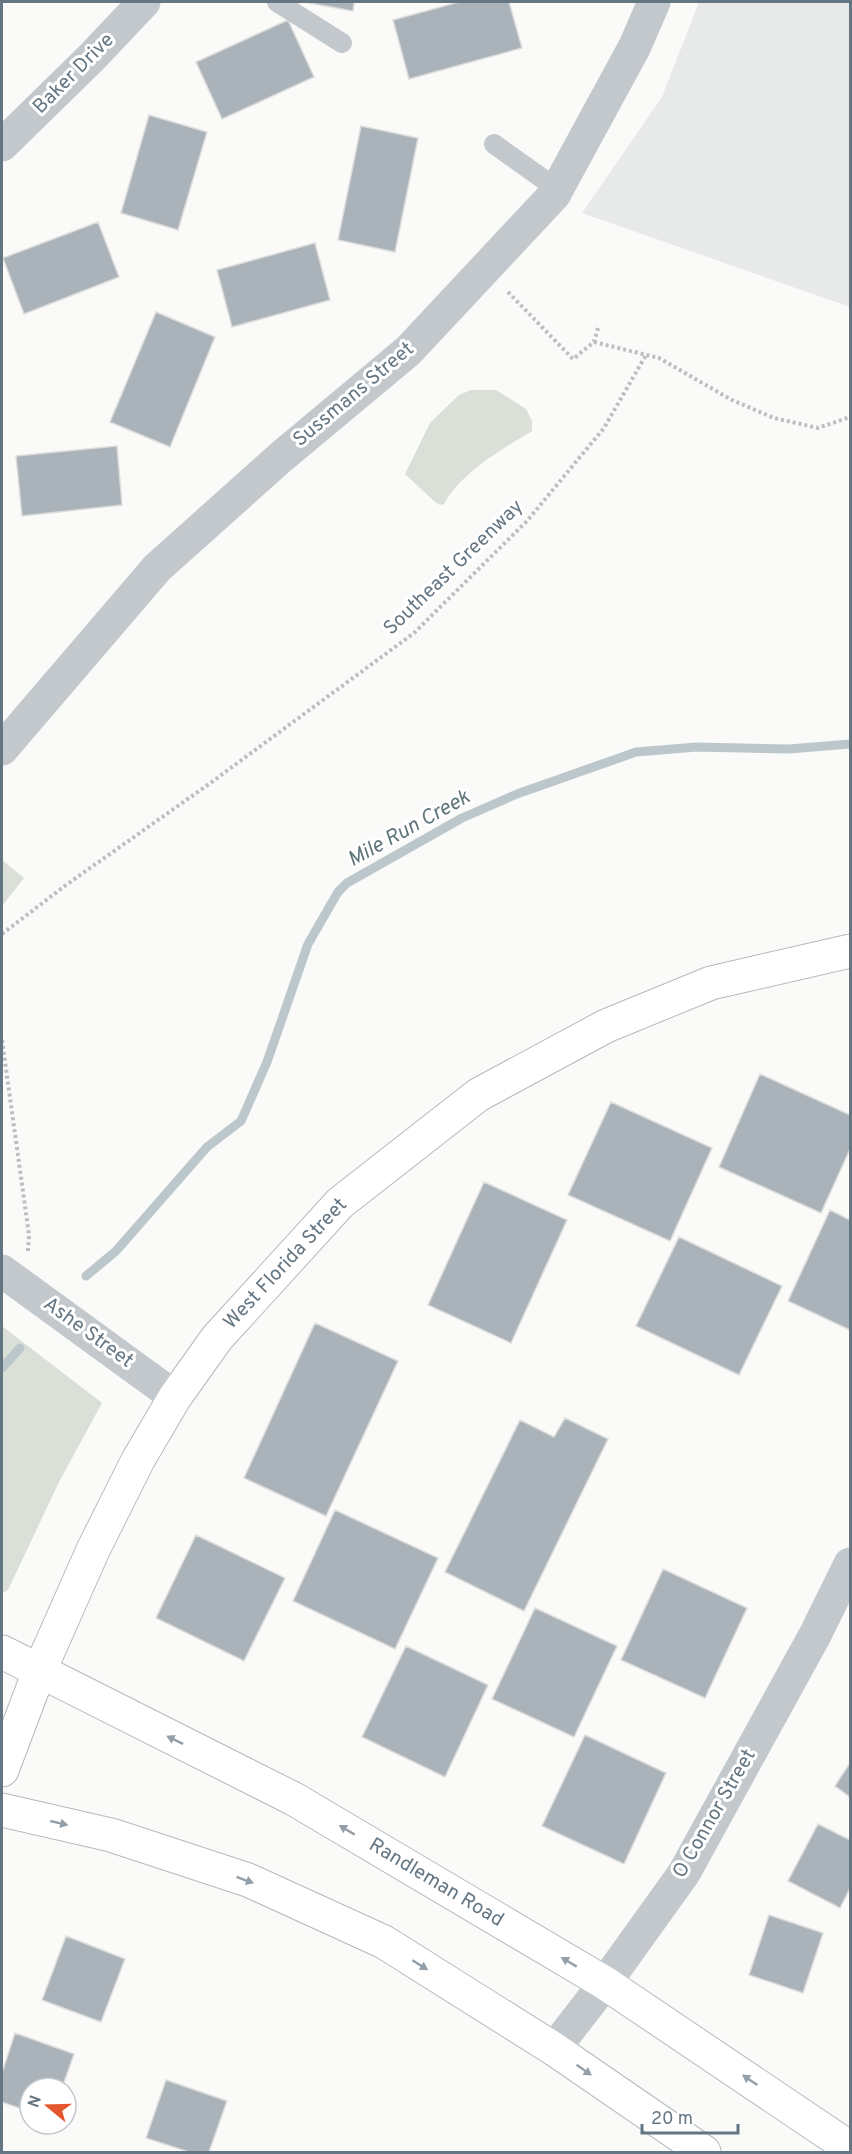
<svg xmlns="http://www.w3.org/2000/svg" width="852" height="2154" viewBox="0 0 852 2154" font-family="Overpass,sans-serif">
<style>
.built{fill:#e8e9e9}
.green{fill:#dadfd7}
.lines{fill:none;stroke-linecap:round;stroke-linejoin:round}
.stream{stroke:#bbc7cb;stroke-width:9}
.building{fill:#aab3b9;stroke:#dcdcda;stroke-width:1.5}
.secondary-casing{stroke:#b3babf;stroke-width:35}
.primary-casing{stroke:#b5babe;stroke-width:35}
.path{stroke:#bbbfc2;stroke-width:4;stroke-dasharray:3 3;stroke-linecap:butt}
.lane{stroke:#c3c8cc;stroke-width:20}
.street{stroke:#c3c8cc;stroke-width:33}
.secondary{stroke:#fff;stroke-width:33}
.primary{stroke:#fff;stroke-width:33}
.oneway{fill:#939fa8}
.labels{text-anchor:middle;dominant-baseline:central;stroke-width:6;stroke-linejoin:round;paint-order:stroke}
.street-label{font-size:20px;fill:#657683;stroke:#fff}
.water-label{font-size:21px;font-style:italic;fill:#60757c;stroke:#fff}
</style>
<rect width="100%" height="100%" fill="#fafaf8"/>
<path class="built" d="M 699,2 L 850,2 L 850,307 L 582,213 L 662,97 Z"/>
<path class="green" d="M 471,390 L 496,390 L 526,409 L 532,421 L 532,431 C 502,449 461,473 444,504 L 440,505 L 435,502 L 405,474 L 430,423 L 459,395 Z
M 2,860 L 24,878 L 2,906 Z
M 2,1326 L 102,1403 L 59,1482 L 8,1590 L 2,1593 Z"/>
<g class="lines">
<path class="stream" d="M 86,1276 L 116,1251 L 207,1147 L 241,1121 L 267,1062 L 308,944 L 338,892 L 347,883 L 462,818 L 517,794 L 636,752 L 697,747 L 789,749 L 850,744
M 2,1368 L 20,1348"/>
</g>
<path class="building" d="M 304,2 L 354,2 L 353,11 Z
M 459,2 L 509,2 L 522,48 L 409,79 L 393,20 Z
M 288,20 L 314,77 L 222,119 L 196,62 Z
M 149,115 L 207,132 L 178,230 L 121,213 Z
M 361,126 L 418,138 L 395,252 L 338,240 Z
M 98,222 L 119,277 L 24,314 L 3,258 Z
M 315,243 L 330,300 L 232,327 L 217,270 Z
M 156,312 L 215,337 L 170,447 L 110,422 Z
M 117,446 L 122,505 L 22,516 L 16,456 Z
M 760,1074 L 850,1115 L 850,1149 L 821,1213 L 719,1167 Z
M 611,1102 L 712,1148 L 670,1241 L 568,1195 Z
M 484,1182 L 567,1220 L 511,1343 L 428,1305 Z
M 830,1210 L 850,1220 L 850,1330 L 788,1301 Z
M 679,1237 L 782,1286 L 739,1375 L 636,1326 Z
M 315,1323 L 398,1361 L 326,1516 L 244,1478 Z
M 565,1418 L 608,1439 L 524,1611 L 445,1572 L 520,1420 L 554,1437 Z
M 335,1510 L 438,1558 L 395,1649 L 293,1601 Z
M 196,1535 L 285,1578 L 244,1661 L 156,1618 Z
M 663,1569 L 747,1608 L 705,1698 L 621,1660 Z
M 535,1608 L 617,1646 L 574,1737 L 492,1699 Z
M 406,1646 L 488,1685 L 445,1777 L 362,1737 Z
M 585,1735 L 666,1773 L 624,1864 L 542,1826 Z
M 850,1763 L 850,1797 L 835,1786 Z
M 818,1824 L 850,1840 L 850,1888 L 840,1908 L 788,1881 Z
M 769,1915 L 823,1933 L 803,1993 L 749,1975 Z
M 66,1936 L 125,1959 L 101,2022 L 42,2000 Z
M 15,2033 L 74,2054 L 62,2088 L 30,2088 L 30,2112 L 2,2102 L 2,2073 Z
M 166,2080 L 227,2101 L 209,2152 L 189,2152 L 146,2138 Z"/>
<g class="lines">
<g class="secondary-casing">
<path id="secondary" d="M 2,1770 L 39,1672 L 93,1550 L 138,1460 L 175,1397 L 217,1338 L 340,1203 L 478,1095 L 606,1026 L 711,983 L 850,951"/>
</g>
<g class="primary-casing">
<path id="primary" d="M 2,1652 L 294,1799 L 605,1983 L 850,2148
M 2,1810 L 111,1835 L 248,1880 L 384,1942 L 554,2049 L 704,2152"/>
</g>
<path class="path" d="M 508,292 L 573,359 L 594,342 L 598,328
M 594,342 L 659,358 L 732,400 L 774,418 L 818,428 L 850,417
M 2,934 L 66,885 L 209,784 L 414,633 L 527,521 L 604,428 L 646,355
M 2,1040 L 29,1235 L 28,1251"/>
<path class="lane" d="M 277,2 L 342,43
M 494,144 L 557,189"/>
<path class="street" d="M 2,145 L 92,57 L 144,2
M 2,749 L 157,568 L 281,457 L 408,351 L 554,195 L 635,46 L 654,2
M 2,1271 L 175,1397
M 554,2049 L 605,1983 L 684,1873 L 815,1635 L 850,1564"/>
<use href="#secondary" class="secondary"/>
<use href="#primary" class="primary"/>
</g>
<defs><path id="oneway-solid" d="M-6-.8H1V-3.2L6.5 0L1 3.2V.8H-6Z" transform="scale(1.5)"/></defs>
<g class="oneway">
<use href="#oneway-solid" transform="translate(175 1740) rotate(-154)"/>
<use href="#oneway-solid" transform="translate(59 1823) rotate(13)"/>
<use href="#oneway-solid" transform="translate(347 1830) rotate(-149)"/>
<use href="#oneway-solid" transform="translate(245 1880) rotate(20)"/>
<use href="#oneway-solid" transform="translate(569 1962) rotate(-149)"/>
<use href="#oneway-solid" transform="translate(420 1965) rotate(32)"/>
<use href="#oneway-solid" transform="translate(584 2070) rotate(35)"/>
<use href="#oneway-solid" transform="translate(750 2080) rotate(-146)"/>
</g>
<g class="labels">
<g class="street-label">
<text transform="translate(74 74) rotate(-45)">Baker Drive</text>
<text transform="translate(354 395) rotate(-40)">Sussmans Street</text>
<text transform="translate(454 568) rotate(-44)">Southeast Greenway</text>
<text transform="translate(286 1264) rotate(-47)">West Florida Street</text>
<text transform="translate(88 1333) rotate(36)">Ashe Street</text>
<text transform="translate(715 1814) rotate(-60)">O Connor Street</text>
<text transform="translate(436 1883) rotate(31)">Randleman Road</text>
</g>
<g class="water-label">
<text transform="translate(409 829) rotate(-29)">Mile Run Creek</text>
</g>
</g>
<rect width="852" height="2154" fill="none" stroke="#657683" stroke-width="6"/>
<g transform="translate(48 2106) rotate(289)"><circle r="28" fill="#ffffff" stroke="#c1c8cd" stroke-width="1.5"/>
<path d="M0-4.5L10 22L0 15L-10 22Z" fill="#e4572e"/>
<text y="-9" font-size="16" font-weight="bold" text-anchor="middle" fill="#657683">N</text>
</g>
<path d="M642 2124v9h96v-9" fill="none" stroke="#657683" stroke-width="3"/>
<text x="651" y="2124" font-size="18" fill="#657683" stroke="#ffffff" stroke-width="4.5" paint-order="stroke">20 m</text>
</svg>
